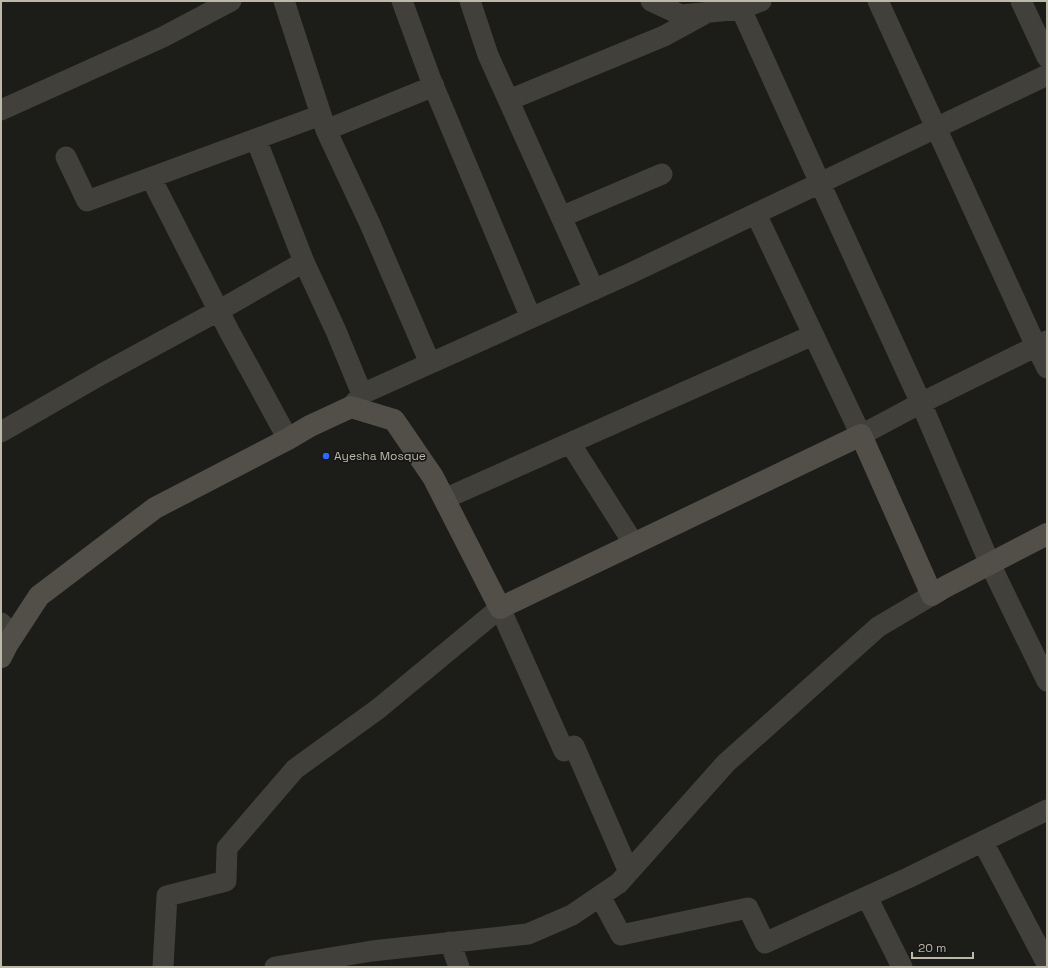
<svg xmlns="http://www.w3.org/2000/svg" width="1048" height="968" viewBox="0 0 1048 968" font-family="'Space Grotesk',sans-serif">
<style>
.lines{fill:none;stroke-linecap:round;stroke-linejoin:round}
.street{stroke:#41403a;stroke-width:21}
.secondary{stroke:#514f47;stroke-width:22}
.poi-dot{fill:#2e69ff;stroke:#171714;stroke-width:1.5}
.labels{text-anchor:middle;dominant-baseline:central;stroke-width:3.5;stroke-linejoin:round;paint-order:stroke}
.poi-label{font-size:12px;fill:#bcb8aa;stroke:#171714;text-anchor:start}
</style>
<rect width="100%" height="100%" fill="#1c1c19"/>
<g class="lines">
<path class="street" d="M 284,1 L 326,130 L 370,224 L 430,363
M 402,1 L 431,80 L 531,318
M 470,1 L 488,55 L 594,290
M 651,1 L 681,15 L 741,9
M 761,1 L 741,9 L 820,183 L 921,403 L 990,564 L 1047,681
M 878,1 L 1036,346 L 1047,368
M 1021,1 L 1047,57
M 509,100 L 664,36 L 708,12
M 1,110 L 163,37 L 231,1
M 326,130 L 434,86
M 256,139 L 304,262 L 336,331 L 362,394
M 66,157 L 87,201 L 321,115
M 151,178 L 229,331 L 288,439
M 756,214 L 861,435 L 921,403 L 1047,341
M 561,217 L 662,174
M 351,407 L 362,394 L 631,273 L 1047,75
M 1,432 L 102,374 L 218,311 L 304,262
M 570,443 L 634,544
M 444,499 L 813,335
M 1,623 L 13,635
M 983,842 L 1047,964
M 600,896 L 621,935 L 748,908 L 765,943 L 910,877 L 1047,810
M 867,897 L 902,967
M 450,942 L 459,967
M 163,967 L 167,896 L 226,881 L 227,848 L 295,769 L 378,709 L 500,608 L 564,751 L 574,746 L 629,872
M 275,967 L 372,951 L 528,934 L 572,915 L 619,883 L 726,763 L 878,627 L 932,595"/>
<path class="secondary" d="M 1,657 L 7,645 L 39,596 L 155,508 L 288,439 L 310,426 L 351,407 L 394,420 L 433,477 L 500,608 L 861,435 L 932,595 L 945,587 L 1047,534"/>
</g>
<circle class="poi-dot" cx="326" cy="456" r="4"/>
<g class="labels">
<g class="poi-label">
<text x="334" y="456">Ayesha Mosque</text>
</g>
</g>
<rect width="1048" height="968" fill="none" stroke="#bcb8aa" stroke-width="4"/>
<path d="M912 952v6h61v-6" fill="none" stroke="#bcb8aa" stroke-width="2"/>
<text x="918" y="952" font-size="12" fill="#bcb8aa" stroke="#171714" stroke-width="3" paint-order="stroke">20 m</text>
</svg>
